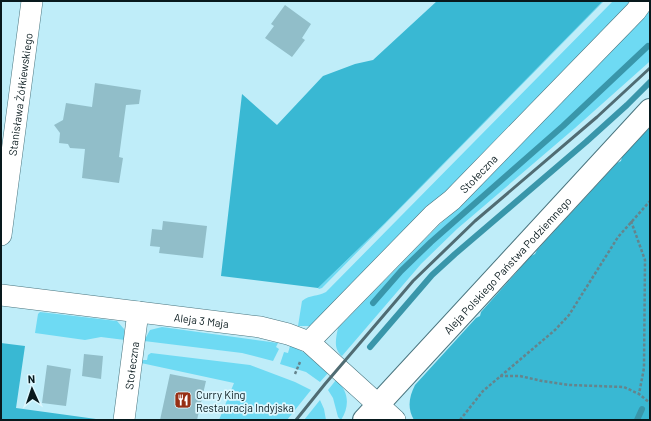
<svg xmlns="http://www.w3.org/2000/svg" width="651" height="421" viewBox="0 0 651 421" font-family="Barlow,sans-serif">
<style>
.green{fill:#6edaf3}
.forest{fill:#39b8d3}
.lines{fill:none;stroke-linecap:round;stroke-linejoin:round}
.stream{stroke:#3996aa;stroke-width:6}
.building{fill:#91bec9}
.minor-casing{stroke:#4a757f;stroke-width:22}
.tertiary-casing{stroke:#4a757f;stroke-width:24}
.path{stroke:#65848c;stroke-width:2.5;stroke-dasharray:3 2;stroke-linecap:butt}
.minor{stroke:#fff;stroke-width:21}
.tertiary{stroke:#fff;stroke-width:22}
.rail{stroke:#506c73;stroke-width:3}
.labels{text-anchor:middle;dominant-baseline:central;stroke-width:3.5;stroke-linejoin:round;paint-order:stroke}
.street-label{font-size:11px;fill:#08191d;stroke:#dcf7fe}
.poi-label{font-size:11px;fill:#08191d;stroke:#dcf7fe;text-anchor:start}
</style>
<rect width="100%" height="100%" fill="#bfedf9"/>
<path class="green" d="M 603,1 L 604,1 L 322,288 L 319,289 L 318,288 L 385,223 Z
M 613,1 L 631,1 L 486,152 L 316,322 L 310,326 L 298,326 L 302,301 C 311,294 317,297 326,292 Z
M 650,10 L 650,61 L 648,63 L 575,128 L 457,229 L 421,264 L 342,356 C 333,349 336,338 338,328 L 439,225 L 468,199 Z
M 40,312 L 117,321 L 124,329 L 125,340 L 101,337 L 85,340 L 35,333 L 38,314 Z
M 162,327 L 278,343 L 276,347 L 279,349 L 273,361 L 242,353 L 144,341 L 150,330 Z
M 290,346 C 306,351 316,362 328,373 L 320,382 L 306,372 L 280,364 L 284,352 L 288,353 Z
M 151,353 L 250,365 L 295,382 L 311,390 L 287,420 L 219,420 L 234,383 L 141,363 L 141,360 L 147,360 L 148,355 Z
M 336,380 C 349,391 350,406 341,420 L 338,417 L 333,398 L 328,390 Z
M 320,400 L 324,409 L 326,420 L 304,420 Z"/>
<path class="forest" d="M 437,1 L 603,1 L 385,223 L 318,288 L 221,276 L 242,94 L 277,125 L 323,76 L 355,64 L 373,60 Z
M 650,127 L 650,420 L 414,420 C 407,408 409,397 415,385 L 476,318 L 480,316 L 481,312 L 531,256 L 535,254 L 537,250 L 617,163 L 621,161 L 622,157 Z
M 1,343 L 25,346 L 16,408 L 96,419 L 96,420 L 1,420 Z"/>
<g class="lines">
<path class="stream" d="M 373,303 L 401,271 L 431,242 L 563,126 L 648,46
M 370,347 L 432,275 L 455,254 L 586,142 L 627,105 L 650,82
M 637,420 L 642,409"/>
</g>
<path class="building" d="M 285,5 L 311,24 L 302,38 L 305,40 L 292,57 L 265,38 L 274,26 L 271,24 Z
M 95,83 L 141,90 L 139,104 L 126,105 L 119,157 L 123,158 L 119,183 L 82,178 L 85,149 L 70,148 L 68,144 L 59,143 L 60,133 L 54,125 L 63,120 L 66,103 L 92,107 Z
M 163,221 L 207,226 L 203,258 L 159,253 L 160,247 L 150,246 L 152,229 L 162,230 Z
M 84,354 L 103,356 L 101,379 L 82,376 Z
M 47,365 L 71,369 L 66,406 L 42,403 Z
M 170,374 L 206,381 L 197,420 L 160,420 Z"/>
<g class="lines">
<g class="minor-casing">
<g id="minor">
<path id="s1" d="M 1,235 L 32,1"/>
<path id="s2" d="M 1,295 L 260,327 L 288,334 L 309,342 L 395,420"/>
<path id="s3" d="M 309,342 L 433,215 L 452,200 L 636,11 L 643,1"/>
<path id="s4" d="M 124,420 L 138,312"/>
</g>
</g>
<g class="tertiary-casing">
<g id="tertiary">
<path id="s5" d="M 364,420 L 650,110"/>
</g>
</g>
<path class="path" d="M 631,221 L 645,260 L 644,368 L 639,394
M 295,374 L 300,362
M 500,376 L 520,376 L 542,381 L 569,385 L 624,387 L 639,394 L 650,403
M 460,420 L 483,391 L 555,330 L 569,315 L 618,237 L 650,201"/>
<use href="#minor" class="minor"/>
<use href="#tertiary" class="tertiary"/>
<path class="rail" d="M 296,420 L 325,384 L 413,281 L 475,221 L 597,117 L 650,68"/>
</g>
<defs>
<g id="restaurant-square" transform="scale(0.9)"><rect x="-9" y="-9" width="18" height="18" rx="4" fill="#972f14" stroke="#dcf7fe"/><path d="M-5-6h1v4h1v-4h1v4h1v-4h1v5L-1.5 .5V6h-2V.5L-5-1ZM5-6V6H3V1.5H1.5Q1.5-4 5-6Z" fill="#fff"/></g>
</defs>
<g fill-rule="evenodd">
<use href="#restaurant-square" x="183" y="400"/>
</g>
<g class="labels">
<g class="street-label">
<text stroke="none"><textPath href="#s1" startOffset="142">Stanisława Żółkiewskiego</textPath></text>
<text stroke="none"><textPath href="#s3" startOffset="239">Stołeczna</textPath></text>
<text stroke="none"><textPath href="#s5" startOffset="211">Aleja Polskiego Państwa Podziemnego</textPath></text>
<text stroke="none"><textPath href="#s2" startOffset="202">Aleja 3 Maja</textPath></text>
<text stroke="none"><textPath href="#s4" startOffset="55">Stołeczna</textPath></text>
</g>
<g class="poi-label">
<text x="196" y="394">Curry King<tspan x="196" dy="13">Restauracja Indyjska</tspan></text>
</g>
</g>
<rect width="651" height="421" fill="none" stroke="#08191d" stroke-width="4"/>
<g transform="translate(32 389) rotate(357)" stroke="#dcf7fe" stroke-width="3" paint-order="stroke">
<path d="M0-3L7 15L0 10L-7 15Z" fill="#08191d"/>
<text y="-6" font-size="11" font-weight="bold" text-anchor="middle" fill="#08191d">N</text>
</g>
</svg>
